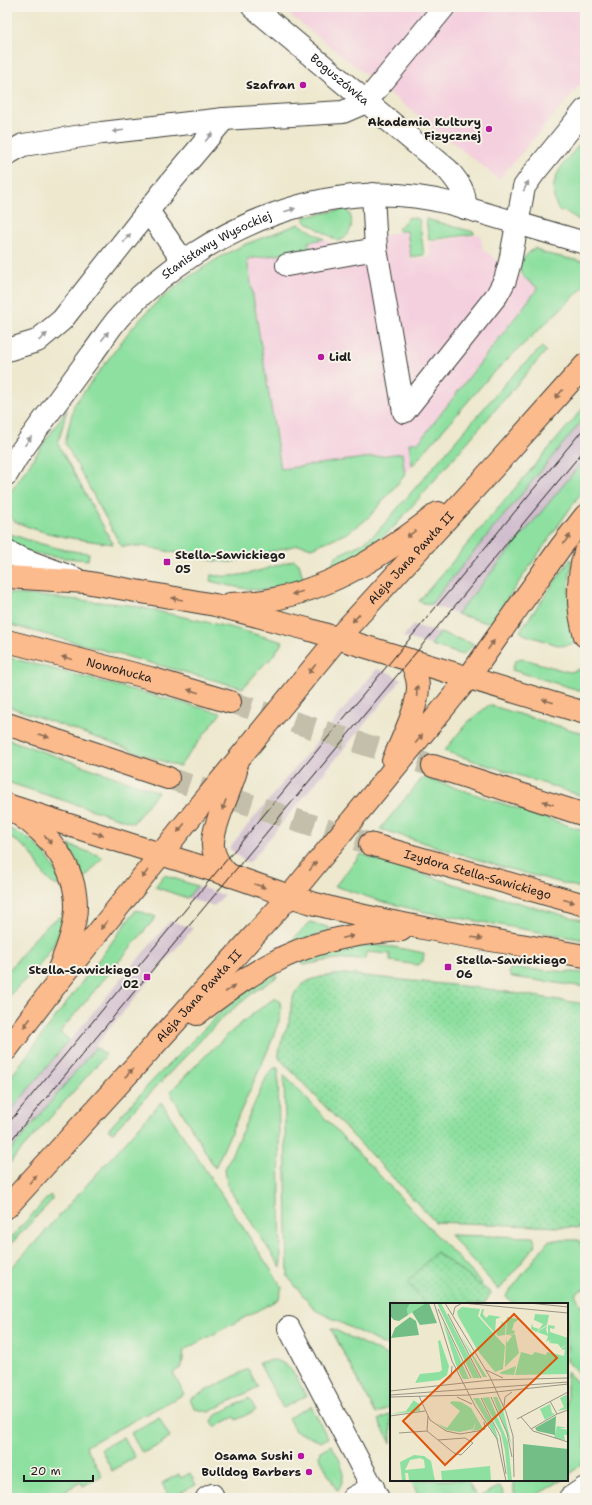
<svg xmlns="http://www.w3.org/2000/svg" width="592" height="1505" viewBox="0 0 592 1505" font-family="'Shantell Sans',sans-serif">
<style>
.built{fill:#f4cfde}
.railway{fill:#d0bdce}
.grass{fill:#8ee0a0;stroke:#557e5e}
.park{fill:url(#park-dots);stroke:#557e5e}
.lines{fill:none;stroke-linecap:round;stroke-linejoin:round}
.major-tunnel{stroke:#c3bfaa;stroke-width:22;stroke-dasharray:22 11;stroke-linecap:butt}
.minor-casing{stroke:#3b3b37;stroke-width:24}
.major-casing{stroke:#3b3b37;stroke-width:24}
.minor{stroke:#fff;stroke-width:22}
.major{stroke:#fbbb8c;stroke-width:22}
.tram{stroke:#1c1c1c;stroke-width:1}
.oneway{fill:#999}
.oneway2{fill:#8c6c54}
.poi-dot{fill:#b5179e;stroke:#f7f3e8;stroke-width:1.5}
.labels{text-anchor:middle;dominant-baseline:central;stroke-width:4;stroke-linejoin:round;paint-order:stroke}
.street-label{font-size:12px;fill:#1c1c1c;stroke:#f7f3e8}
.poi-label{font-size:12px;font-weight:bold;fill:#1c1c1c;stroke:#f7f3e8;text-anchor:end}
.inset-road{fill:none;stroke:#999687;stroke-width:1}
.view{fill:#de560d;fill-opacity:0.15;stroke:#de560d;stroke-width:2}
.inset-edge{fill:none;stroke:#1c1c1c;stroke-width:2}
</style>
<defs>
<pattern id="park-dots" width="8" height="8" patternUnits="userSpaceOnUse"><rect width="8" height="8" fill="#8ee0a0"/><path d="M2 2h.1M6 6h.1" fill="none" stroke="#7ac089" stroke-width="1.8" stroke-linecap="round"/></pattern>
</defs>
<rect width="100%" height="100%" fill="#f7f3e8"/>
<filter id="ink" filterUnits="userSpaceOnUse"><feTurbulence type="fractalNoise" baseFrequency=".025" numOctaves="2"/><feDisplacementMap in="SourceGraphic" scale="8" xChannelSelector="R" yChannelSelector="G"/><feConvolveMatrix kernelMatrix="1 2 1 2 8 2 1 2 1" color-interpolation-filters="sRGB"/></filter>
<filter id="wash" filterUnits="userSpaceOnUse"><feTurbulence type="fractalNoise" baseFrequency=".012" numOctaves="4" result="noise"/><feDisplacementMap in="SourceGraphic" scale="16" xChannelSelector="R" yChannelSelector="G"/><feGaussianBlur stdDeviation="0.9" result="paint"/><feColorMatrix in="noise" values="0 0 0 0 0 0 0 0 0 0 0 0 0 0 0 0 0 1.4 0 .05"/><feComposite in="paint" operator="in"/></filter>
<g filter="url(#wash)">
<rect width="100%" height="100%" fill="#ede8ce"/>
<path class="built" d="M 280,7 L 585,7 L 585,79 L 499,179 Z
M 407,230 L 411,260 L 431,257 L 429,242 L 480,234 L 483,250 L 538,288 L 419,443 L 409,443 L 412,466 L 405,475 L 401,453 L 281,470 L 247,259 L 310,250 L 308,242 L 324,239 L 335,246 Z"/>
<path class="railway" d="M 585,417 L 585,459 L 557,494 L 457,614 L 430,605 Z
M 413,625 L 440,633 L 431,645 L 403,637 Z
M 377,669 L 390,673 L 401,680 L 249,863 L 243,860 L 229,848 Z
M 197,886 L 224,895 L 214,906 L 187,898 Z
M 170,921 L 193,928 L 95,1046 L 96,1047 L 7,1155 L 7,1115 Z"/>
<path class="grass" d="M 585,138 L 585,223 C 576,220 568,210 559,211 C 542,180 567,160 585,138 Z
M 346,209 C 356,218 352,238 338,241 L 305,221 L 304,217 Z
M 409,217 L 419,219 L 424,255 L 411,257 L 407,231 L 399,231 L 398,229 Z
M 426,219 L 474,232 L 474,234 L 429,240 Z
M 299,224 L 324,239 L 308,242 L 311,250 L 247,259 L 281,469 L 402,453 L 405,475 L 370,516 L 362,523 L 347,533 L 311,548 L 303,545 L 297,545 L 231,562 L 215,561 L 142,546 L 121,546 L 65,443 L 74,405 L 131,329 L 155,304 L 184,280 L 222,256 L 246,244 Z
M 535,248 L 543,253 L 585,262 L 585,286 L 490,376 L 412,466 L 409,443 L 419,442 L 538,288 C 533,284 527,281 523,276 C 513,265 527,254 535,248 Z
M 542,347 L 546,351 L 394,527 L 370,548 L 334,569 L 332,565 L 333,561 L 336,556 L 363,543 L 378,531 L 509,379 Z
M 585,406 L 585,417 L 430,605 L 419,601 Z
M 67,409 L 58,444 L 113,544 C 84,540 54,537 26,526 C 22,524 17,523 14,521 C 6,514 5,502 10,493 Z
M 585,459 L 585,487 L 491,622 L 484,622 L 457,614 Z
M 7,533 C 34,542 61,551 89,553 L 88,560 C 71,558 7,557 7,533 Z
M 571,559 L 572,561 C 567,588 567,616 576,643 L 561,646 L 523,634 L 520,631 Z
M 294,560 L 299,564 L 304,581 C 290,584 274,590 259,590 C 242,589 226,585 210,581 L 211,575 C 239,580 267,568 294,560 Z
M 7,593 L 130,605 L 233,628 L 283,642 L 269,661 L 267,661 L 243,688 L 7,624 Z
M 440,633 L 474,644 L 463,655 L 431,645 Z
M 7,657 L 221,713 L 179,767 L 7,706 Z
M 521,658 L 565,671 L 571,672 L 585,667 L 585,692 L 512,670 L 515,661 Z
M 489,705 L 585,734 L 585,797 L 444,751 L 467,723 Z
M 7,739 L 158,792 L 133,823 L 7,782 Z
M 423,777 L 585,831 L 585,889 L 502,867 L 380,829 Z
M 7,828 C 35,838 53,858 61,886 C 44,886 39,861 28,850 C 22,844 15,840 7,836 Z
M 69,845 L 103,857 L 84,879 L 80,867 L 68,846 Z
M 361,854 L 479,892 L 585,921 L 585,940 L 425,912 L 380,901 L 335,886 Z
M 164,875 L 197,886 L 187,898 L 155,887 Z
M 136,910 L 156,917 L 60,1032 L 69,1040 L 7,1115 L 7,1082 Z
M 64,915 C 58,951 31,973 7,998 L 7,972 C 25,953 39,926 64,915 Z
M 310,922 L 330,928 L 329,931 L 292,943 L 291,941 Z
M 372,945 L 393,947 L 424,953 L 423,961 L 418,965 L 390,961 L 390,954 L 366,952 L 365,959 L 335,959 L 304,965 L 301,962 C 324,954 348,947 372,945 Z
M 510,968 L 585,973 L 585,987 L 512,977 L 509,974 Z
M 276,973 L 277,977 L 255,991 L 222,1018 L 113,1132 L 108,1130 L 153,1080 L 223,1010 L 251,988 Z
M 275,998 L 280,1002 L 281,1009 L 280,1018 L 268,1050 L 215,1168 L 170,1092 C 202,1058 236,1024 275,998 Z
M 96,1047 L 106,1055 L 7,1166 L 7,1155 Z
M 274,1068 L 278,1068 L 281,1268 L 227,1185 L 225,1169 L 266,1078 L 270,1072 Z
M 284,1075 L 482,1283 L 481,1286 L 436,1252 L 408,1282 L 426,1304 L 391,1304 L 391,1348 L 315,1310 L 288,1277 Z
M 161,1102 L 282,1287 L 279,1299 L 184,1350 L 182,1367 L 173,1373 L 184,1394 L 86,1446 L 102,1476 L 83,1486 L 81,1482 L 52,1498 L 7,1498 L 7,1272 L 32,1246 Z
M 50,1195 L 52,1197 L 52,1200 L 7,1248 L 7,1242 Z
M 450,1235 L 533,1237 L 536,1245 L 499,1290 Z
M 549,1240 L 579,1240 L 585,1253 L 585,1288 L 575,1294 L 585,1314 L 585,1372 L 578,1373 L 567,1361 L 567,1304 L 513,1304 L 506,1296 Z
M 333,1329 L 391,1357 L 391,1407 L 376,1414 L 331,1329 Z
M 274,1360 C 293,1364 298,1381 306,1396 L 283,1408 L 259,1363 L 265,1361 Z
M 248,1369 L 258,1387 L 209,1412 L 195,1409 L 190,1399 Z
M 567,1372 L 585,1391 L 585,1461 L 567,1477 Z
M 249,1398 L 256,1410 L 236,1420 L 234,1417 L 215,1427 L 212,1421 L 216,1415 Z
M 311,1406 L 328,1438 L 321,1442 L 295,1431 L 288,1418 Z
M 391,1414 L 391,1443 L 378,1420 Z
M 159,1417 L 170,1438 L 162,1442 L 162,1444 L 142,1453 L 131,1433 Z
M 123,1437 L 135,1457 L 112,1471 L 101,1449 Z
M 331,1445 C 340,1460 349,1473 338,1490 L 336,1489 L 319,1456 L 320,1451 Z
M 190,1473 L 196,1485 L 169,1498 L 162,1483 L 179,1474 L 181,1478 Z
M 411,1480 L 467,1480 L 477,1498 L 420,1498 Z
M 514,1480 L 562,1480 L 531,1498 L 516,1498 L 514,1492 Z
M 500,1486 L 506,1498 L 477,1498 Z"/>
<path class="park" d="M 345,974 L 481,988 L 585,1004 L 585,1228 L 435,1222 L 279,1058 C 278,1046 285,1033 289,1022 C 292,1015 290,1007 292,1000 C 299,977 324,976 345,974 Z
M 436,1252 L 491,1293 L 484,1304 L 426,1304 L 407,1282 Z"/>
</g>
<g filter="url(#ink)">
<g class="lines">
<path class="major-tunnel" d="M 230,702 L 433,766
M 168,778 L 370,844"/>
<g class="minor-casing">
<g id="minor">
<path id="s1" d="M 253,7 L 448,170 C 458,182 466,191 465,208"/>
<path d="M 224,119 L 343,112 L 366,102 L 444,7"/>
<path d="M 7,154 L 23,145 L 102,133 L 224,119 L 170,183 L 62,320 L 37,341 L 7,350"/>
<path d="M 373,194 L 376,249 L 404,412 L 497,295 L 505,280 L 510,262 L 524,187 L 534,173 L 585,110"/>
<path d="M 148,211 L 183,261"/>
<path d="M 287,265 L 376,249"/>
<path id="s2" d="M 7,474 L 17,457 C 42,422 67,388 92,354 C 103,340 112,323 125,311 C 206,227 332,173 449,203 L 585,243"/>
<path d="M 7,552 L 20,558 L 76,579"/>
<path d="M 289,1328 L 378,1498"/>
<path d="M 207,1498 L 212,1495 L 213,1498"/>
<path d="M 353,1498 L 373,1487"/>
<path d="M 570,1498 L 585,1488"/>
</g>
</g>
<g class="major-casing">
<g id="major">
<path d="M 585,552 C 577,579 577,609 585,636"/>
<path d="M 7,577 L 85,582 L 215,605 L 307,629 L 585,713"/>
<path d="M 230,604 C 243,603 257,603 269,600 C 334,588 387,553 438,513"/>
<path id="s3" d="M 7,641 L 150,678 L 230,702"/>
<path d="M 7,724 L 168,778"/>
<path d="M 393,761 C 401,741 418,708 418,687 C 418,677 414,668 410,660"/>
<path d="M 433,766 L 585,815"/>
<path d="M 7,805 C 81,829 155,853 229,875 C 257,884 284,895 312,903 C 401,927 494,940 585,956"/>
<path d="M 18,814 C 49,834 76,867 76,906 C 76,928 66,953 57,973"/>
<path id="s4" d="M 370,844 L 585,905"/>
<path d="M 230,876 C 205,853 212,837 222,809 C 227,796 232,784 236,771"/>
<path d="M 197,1014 C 220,996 246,977 272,963 C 311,941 357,933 401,930"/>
<path id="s5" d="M 7,1049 L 47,996 L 181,829 L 337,639 L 496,465 L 585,365"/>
<path id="s6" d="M 7,1207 L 289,897 L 469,677 L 560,548 L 585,516"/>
</g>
</g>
<use href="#minor" class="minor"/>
<use href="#major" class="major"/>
<path class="tram" d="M 7,1125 L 585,427
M 7,1145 L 585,449"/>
</g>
<defs><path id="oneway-solid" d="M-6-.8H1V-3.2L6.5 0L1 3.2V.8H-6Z"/></defs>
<g class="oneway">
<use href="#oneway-solid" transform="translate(118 131) rotate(173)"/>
<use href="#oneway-solid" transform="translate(209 137) rotate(-50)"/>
<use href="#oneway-solid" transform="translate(526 186) rotate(-63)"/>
<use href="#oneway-solid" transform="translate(290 210) rotate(-17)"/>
<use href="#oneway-solid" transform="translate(127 238) rotate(-52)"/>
<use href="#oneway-solid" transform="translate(105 336) rotate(-53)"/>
<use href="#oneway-solid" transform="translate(43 337) rotate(-41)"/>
<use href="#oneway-solid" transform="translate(28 441) rotate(-54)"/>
</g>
<g class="oneway2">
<use href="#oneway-solid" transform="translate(559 394) rotate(131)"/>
<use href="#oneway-solid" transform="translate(411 534) rotate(143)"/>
<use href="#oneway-solid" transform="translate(567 539) rotate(-52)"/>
<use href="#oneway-solid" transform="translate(297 593) rotate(164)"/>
<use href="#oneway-solid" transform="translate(177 599) rotate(-170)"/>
<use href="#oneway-solid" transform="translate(356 618) rotate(133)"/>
<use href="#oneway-solid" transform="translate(491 645) rotate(-55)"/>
<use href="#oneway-solid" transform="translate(67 658) rotate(-166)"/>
<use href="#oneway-solid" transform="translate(312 669) rotate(129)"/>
<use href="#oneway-solid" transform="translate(193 691) rotate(-164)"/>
<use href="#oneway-solid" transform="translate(417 691) rotate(-86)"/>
<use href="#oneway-solid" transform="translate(548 701) rotate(-163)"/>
<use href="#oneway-solid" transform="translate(44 736) rotate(19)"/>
<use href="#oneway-solid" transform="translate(419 739) rotate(-50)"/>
<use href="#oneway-solid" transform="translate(548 803) rotate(-162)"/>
<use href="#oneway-solid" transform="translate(224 805) rotate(110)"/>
<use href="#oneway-solid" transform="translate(181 828) rotate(129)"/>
<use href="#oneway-solid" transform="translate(98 834) rotate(18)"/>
<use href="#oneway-solid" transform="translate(48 840) rotate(50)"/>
<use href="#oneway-solid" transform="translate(313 866) rotate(-51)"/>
<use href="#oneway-solid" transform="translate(145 874) rotate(128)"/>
<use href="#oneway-solid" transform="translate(260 886) rotate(20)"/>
<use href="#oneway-solid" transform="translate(569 901) rotate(15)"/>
<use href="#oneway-solid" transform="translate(104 925) rotate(129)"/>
<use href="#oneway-solid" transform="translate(348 937) rotate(-12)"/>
<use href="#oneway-solid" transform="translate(477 938) rotate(10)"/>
<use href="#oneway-solid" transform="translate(230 989) rotate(-33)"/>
<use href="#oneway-solid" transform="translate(27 1023) rotate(127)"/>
<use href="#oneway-solid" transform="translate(129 1073) rotate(-47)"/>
<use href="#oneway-solid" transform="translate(33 1179) rotate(-48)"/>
</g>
</g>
<g class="poi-dot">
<circle cx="303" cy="85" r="4"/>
<circle cx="489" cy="129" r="4"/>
<circle cx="321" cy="357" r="4"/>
<rect x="163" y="558" width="8" height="8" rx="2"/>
<rect x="444" y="963" width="8" height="8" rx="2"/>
<rect x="143" y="973" width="8" height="8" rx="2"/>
<circle cx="301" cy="1456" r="4"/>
<circle cx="309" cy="1472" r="4"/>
</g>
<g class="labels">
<g class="street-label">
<text stroke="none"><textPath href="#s1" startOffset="113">Boguszówka</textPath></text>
<text stroke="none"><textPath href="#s2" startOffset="315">Stanisławy Wysockiej</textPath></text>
<text stroke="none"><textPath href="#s5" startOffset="636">Aleja Jana Pawła II</textPath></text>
<text stroke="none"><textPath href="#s3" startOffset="116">Nowohucka</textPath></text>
<text stroke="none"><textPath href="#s4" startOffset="112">Izydora Stella-Sawickiego</textPath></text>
<text stroke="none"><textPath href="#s6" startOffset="285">Aleja Jana Pawła II</textPath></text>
</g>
<g class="poi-label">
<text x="295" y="85">Szafran</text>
<text x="481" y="122">Akademia Kultury<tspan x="481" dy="14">Fizycznej</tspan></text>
<text x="329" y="357" text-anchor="start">Lidl</text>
<text x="175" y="555" text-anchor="start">Stella-Sawickiego<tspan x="175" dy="14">05</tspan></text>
<text x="456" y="960" text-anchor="start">Stella-Sawickiego<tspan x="456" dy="14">06</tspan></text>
<text x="139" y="970">Stella-Sawickiego<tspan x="139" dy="14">02</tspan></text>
<text x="293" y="1456">Osama Sushi</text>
<text x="301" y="1472">Bulldog Barbers</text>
</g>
</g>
<g transform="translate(390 1303)">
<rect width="178" height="178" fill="#ede8ce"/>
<path d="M 20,0 L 36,0 L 18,12 L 17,6 ZM 47,0 L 51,0 L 90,75 L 83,75 ZM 92,6 L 94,6 L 93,11 L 96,15 L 99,12 L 111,14 L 106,16 L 105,30 L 90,13 ZM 145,11 L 159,12 L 157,22 L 146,29 L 141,26 L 142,20 L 143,24 L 149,26 L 153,21 L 144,17 ZM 117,14 L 129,16 L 124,20 L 122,27 L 125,28 L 124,31 L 116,32 ZM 110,18 L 116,21 L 115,32 L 108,33 L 106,31 L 112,20 ZM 53,19 L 60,33 L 79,76 L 73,76 L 66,62 ZM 158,22 L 165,23 L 164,26 L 160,25 L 160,29 L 178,35 L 178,41 L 171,45 L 168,41 L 160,40 L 161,36 L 159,41 L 159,37 L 156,39 L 158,33 L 147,29 L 157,23 L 156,27 L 158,32 ZM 125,31 L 129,50 L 115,64 L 116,35 L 117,40 L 122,33 L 119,33 ZM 71,33 L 92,66 L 97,74 L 93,74 ZM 50,37 L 59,63 L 57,72 L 50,77 L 25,80 L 30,71 L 49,69 L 52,67 L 48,38 ZM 178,41 L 178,71 L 125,72 L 131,49 L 142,52 L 145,49 L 156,52 L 157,49 L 174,53 L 175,47 L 171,46 ZM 126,63 L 124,72 L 110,71 L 111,69 ZM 178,91 L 178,106 L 167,108 L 174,104 L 170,95 ZM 99,94 L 118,139 L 122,178 L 118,178 L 115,148 L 111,130 L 92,95 ZM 103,94 L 107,94 L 113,107 L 122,143 ZM 83,95 L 89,95 L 104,122 L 109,139 ZM 22,96 L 29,101 L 30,108 L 0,111 L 16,108 L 24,97 ZM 62,98 L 71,99 L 81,105 L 93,126 L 81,128 L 84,126 L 86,118 L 83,126 L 70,129 L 56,127 L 47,120 L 57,125 L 70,108 L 60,100 ZM 24,152 L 34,153 L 41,158 L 45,178 L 19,178 L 18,170 L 15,170 L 16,178 L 12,178 L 10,159 ZM 30,155 L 34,157 L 35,165 L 15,167 L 20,157 ZM 100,163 L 101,178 L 52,178 L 51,168 Z" fill="#8ee0a0" fill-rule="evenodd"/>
<path d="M 0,0 L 20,0 L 17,6 L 18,12 L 9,18 L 4,17 L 0,13 ZM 36,0 L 39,0 L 47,20 L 30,22 L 22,9 ZM 20,14 L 26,18 L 29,32 L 1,35 L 5,25 ZM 166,113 L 165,132 L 147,128 L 145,125 ZM 133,141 L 178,146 L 178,178 L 133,178 Z" fill="#72be86"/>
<path d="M 72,4 L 90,6 L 88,13 L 115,43 L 113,66 L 105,69 L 88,48 L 68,13 L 67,8 Z" fill="#8ee0a0"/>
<path d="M 160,101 L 162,110 L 165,111 L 155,117 L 150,106 ZM 167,123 L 178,125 L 169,125 L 178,127 L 178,132 L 174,132 L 175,137 L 164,135 Z" fill="#8ee0a0"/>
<path class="inset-road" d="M 44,0 L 62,58 L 85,103 L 107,136 L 116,178M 55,0 L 100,74 L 116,109 L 123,133 L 124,174M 139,0 L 178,4M 48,6 L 81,75M 58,11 L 91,75M 63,12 L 65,4 L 72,0 L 178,10M 96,67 L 113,75M 52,81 L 61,74 L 62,63M 0,88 L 101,77 L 178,75M 0,92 L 178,79M 29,93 L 40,117 L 56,128 L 70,131 L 88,128 L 95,126 L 94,119M 0,94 L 79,92 L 178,81M 67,94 L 82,101M 101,94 L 117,130 L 122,154M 91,95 L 110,133 L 116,171M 160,98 L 167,111 L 178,107M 114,103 L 115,94 L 122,89M 0,113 L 35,108M 131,114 L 143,128 L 178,139M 127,116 L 178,89M 141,126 L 167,111M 37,128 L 38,113M 9,130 L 37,128 L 48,137M 75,135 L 83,140 L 71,152 L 64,150 L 48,137 Z"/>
<path class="view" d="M 124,11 L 167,55 L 55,162 L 13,118 Z"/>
<rect width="178" height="178" class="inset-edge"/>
</g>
<rect width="592" height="1505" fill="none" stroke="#f7f3e8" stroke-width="24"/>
<path d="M24 1475v6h69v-6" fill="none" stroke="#1c1c1c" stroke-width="2"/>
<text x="30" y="1475" font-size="12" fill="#1c1c1c" stroke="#f7f3e8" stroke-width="3" paint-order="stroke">20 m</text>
</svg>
